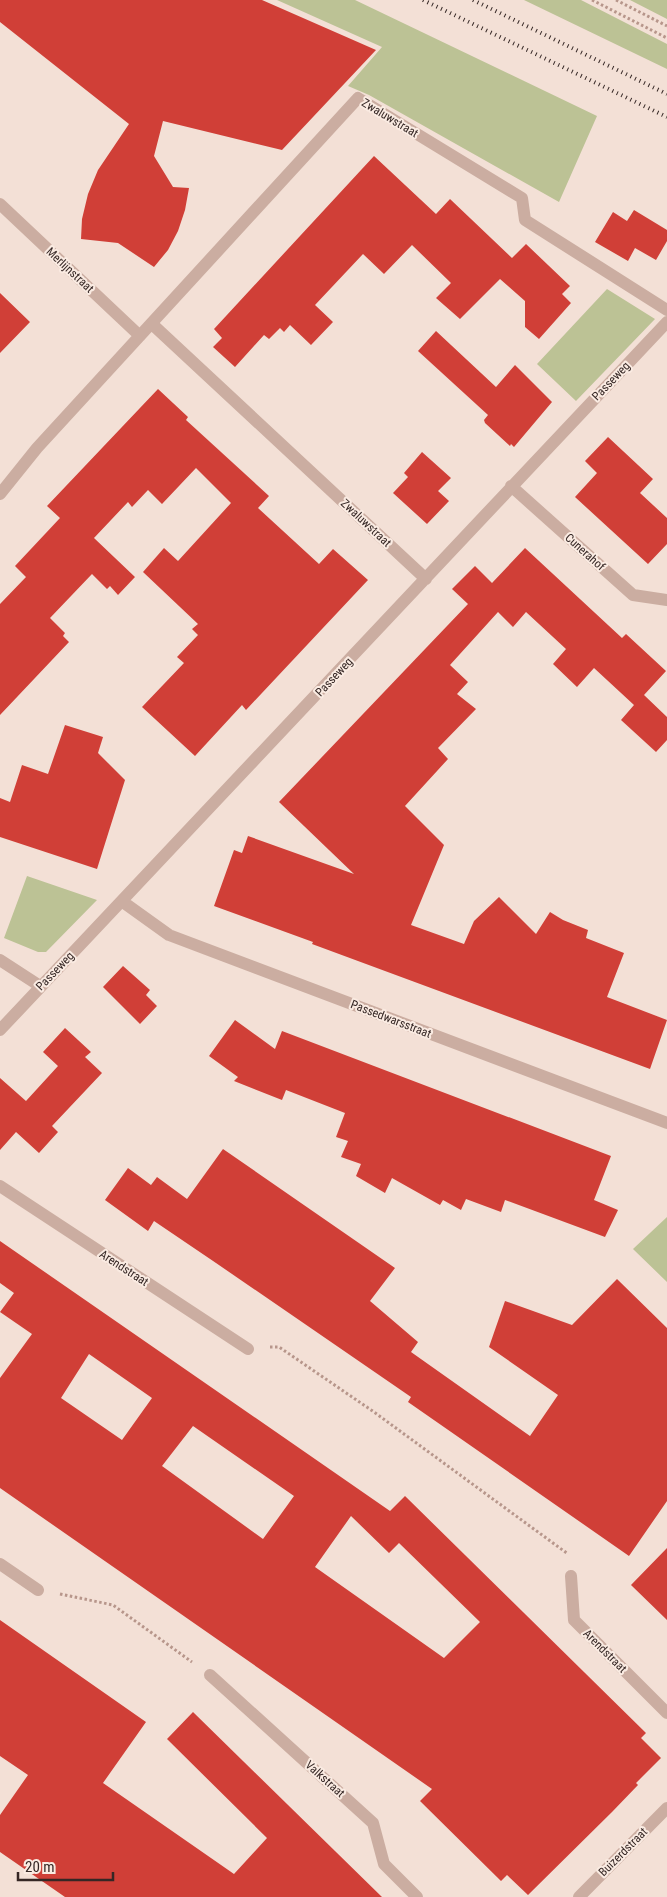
<svg xmlns="http://www.w3.org/2000/svg" width="667" height="1897" viewBox="0 0 667 1897" font-family="'Roboto Condensed',sans-serif">
<style>
.green{fill:#bcc295}
.building{fill:#d03f37;fill-rule:evenodd}
.lines{fill:none;stroke-linecap:round;stroke-linejoin:round}
.path{stroke:#b7968b;stroke-width:3;stroke-dasharray:2.5 2.5;stroke-linecap:butt}
.minor{stroke:#cbada1;stroke-width:12}
.rail{stroke:#352725;stroke-width:4;stroke-dasharray:1 4;stroke-linecap:butt}
.labels{text-anchor:middle;dominant-baseline:central;stroke-width:4;stroke-linejoin:round;paint-order:stroke}
.street-label{font-size:12px;fill:#352725;stroke:#faebe2}
</style>
<rect width="100%" height="100%" fill="#f3e0d6"/>
<path class="green" d="M 277,0 L 355,0 L 597,116 L 559,202 L 369,95 L 348,86 L 382,47 Z
M 524,0 L 581,0 L 667,44 L 667,69 Z
M 630,0 L 667,0 L 667,19 Z
M 607,289 L 655,319 L 576,401 L 537,364 Z
M 27,876 L 97,900 L 46,952 L 38,952 L 4,938 Z
M 667,1217 L 667,1282 L 633,1249 Z"/>
<path class="building" d="M 0,0 L 262,0 L 376,50 L 282,150 L 163,121 L 154,156 L 173,187 L 189,188 L 185,210 L 178,231 L 168,250 L 154,267 L 118,243 L 81,239 L 82,219 L 88,194 L 98,170 L 129,124 L 0,22 Z
M 374,156 L 436,214 L 450,199 L 512,258 L 526,244 L 570,286 L 562,294 L 571,303 L 539,339 L 525,327 L 525,301 L 500,279 L 460,319 L 436,298 L 451,283 L 412,245 L 384,274 L 363,254 L 315,305 L 333,322 L 311,345 L 290,325 L 284,332 L 280,328 L 269,339 L 264,335 L 235,367 L 213,347 L 222,338 L 214,329 Z
M 634,210 L 667,230 L 667,241 L 656,260 L 635,248 L 628,261 L 595,242 L 613,212 L 627,221 Z
M 0,293 L 30,322 L 0,353 Z
M 436,331 L 496,387 L 515,365 L 552,402 L 514,447 L 511,444 L 510,446 L 485,423 L 484,420 L 488,415 L 418,351 Z
M 158,389 L 188,417 L 186,420 L 269,496 L 258,508 L 319,564 L 333,549 L 368,580 L 246,710 L 242,705 L 195,756 L 142,707 L 184,663 L 177,657 L 198,635 L 192,629 L 198,624 L 143,572 L 164,548 L 178,561 L 231,503 L 196,468 L 162,504 L 148,490 L 132,507 L 128,502 L 94,538 L 135,577 L 118,595 L 110,586 L 107,589 L 92,574 L 50,618 L 65,633 L 63,636 L 69,642 L 0,715 L 0,604 L 26,577 L 15,566 L 60,518 L 47,506 Z
M 608,437 L 653,479 L 640,493 L 667,518 L 667,544 L 648,564 L 575,497 L 597,473 L 585,461 Z
M 422,452 L 451,478 L 438,491 L 449,501 L 427,524 L 393,493 L 408,477 L 404,473 Z
M 525,548 L 622,638 L 626,634 L 666,671 L 644,695 L 667,717 L 667,740 L 656,752 L 621,720 L 634,705 L 594,668 L 577,687 L 553,664 L 566,649 L 526,612 L 513,627 L 498,612 L 450,665 L 468,682 L 457,694 L 476,709 L 438,748 L 448,759 L 405,806 L 444,845 L 411,925 L 464,944 L 474,921 L 499,897 L 536,934 L 550,912 L 563,920 L 588,930 L 586,938 L 624,953 L 607,997 L 667,1020 L 650,1069 L 312,944 L 313,942 L 214,906 L 234,850 L 242,853 L 248,836 L 354,874 L 279,802 L 468,604 L 452,589 L 475,566 L 492,583 Z
M 65,725 L 103,737 L 98,753 L 125,780 L 97,869 L 0,837 L 0,798 L 10,802 L 22,765 L 48,774 Z
M 123,966 L 150,990 L 146,995 L 157,1006 L 140,1024 L 103,987 Z
M 235,1020 L 275,1049 L 282,1031 L 611,1156 L 594,1200 L 618,1210 L 605,1237 L 505,1200 L 501,1212 L 466,1199 L 461,1210 L 443,1200 L 440,1205 L 392,1178 L 385,1193 L 356,1176 L 361,1164 L 341,1157 L 348,1141 L 336,1137 L 345,1113 L 286,1090 L 282,1100 L 234,1081 L 238,1077 L 209,1056 Z
M 65,1028 L 91,1052 L 85,1057 L 102,1073 L 52,1126 L 58,1132 L 39,1153 L 16,1132 L 0,1150 L 0,1078 L 26,1101 L 58,1066 L 43,1052 Z
M 223,1149 L 395,1268 L 370,1301 L 418,1342 L 411,1352 L 530,1436 L 558,1395 L 489,1347 L 505,1301 L 572,1325 L 617,1279 L 667,1328 L 667,1501 L 629,1556 L 408,1402 L 411,1397 L 216,1263 L 154,1221 L 148,1231 L 105,1200 L 128,1168 L 151,1185 L 157,1177 L 187,1199 Z
M 0,1241 L 390,1511 L 405,1496 L 646,1733 L 641,1738 L 661,1758 L 636,1783 L 638,1785 L 612,1812 L 528,1895 L 507,1875 L 501,1881 L 420,1801 L 432,1789 L 0,1488 L 0,1378 L 32,1334 L 0,1312 L 14,1293 L 0,1283 ZM 89,1354 L 152,1398 L 122,1440 L 61,1398 ZM 193,1426 L 294,1496 L 263,1539 L 162,1466 ZM 351,1516 L 389,1553 L 399,1543 L 480,1622 L 444,1658 L 315,1567 Z
M 667,1548 L 667,1620 L 631,1585 Z
M 0,1620 L 146,1722 L 103,1783 L 234,1874 L 267,1838 L 167,1739 L 193,1712 L 382,1897 L 65,1897 L 0,1852 L 0,1815 L 28,1775 L 0,1756 Z"/>
<g class="lines">
<path class="path" d="M 592,0 L 667,38
M 616,0 L 667,26
M 270,1347 L 279,1347 L 374,1412 L 568,1554
M 60,1594 L 113,1605 L 192,1662"/>
<path class="minor" d="M 0,204 L 140,336
M 152,324 L 426,579
M 511,486 L 633,595 L 667,600
M 0,494 L 37,448 L 358,98 L 522,198 L 525,220 L 667,310
M 123,902 L 169,935 L 667,1123
M 0,960 L 40,986
M 0,1030 L 667,322
M 0,1186 L 248,1349
M 0,1564 L 38,1590
M 571,1576 L 574,1620 L 667,1713
M 210,1675 L 373,1823 L 384,1864 L 417,1897
M 579,1897 L 667,1808"/>
<path class="rail" d="M 423,0 L 667,117
M 473,0 L 667,94"/>
</g>
<g class="labels">
<g class="street-label">
<text transform="translate(390 118) rotate(31)">Zwaluwstraat</text>
<text transform="translate(70 270) rotate(43)">Merlijnstraat</text>
<text transform="translate(611 381) rotate(-46)">Passeweg</text>
<text transform="translate(366 523) rotate(43)">Zwaluwstraat</text>
<text transform="translate(585 552) rotate(42)">Cunerahof</text>
<text transform="translate(334 677) rotate(-47)">Passeweg</text>
<text transform="translate(55 971) rotate(-46)">Passeweg</text>
<text transform="translate(391 1019) rotate(21)">Passedwarsstraat</text>
<text transform="translate(124 1268) rotate(33)">Arendstraat</text>
<text transform="translate(605 1651) rotate(45)">Arendstraat</text>
<text transform="translate(325 1779) rotate(42)">Valkstraat</text>
<text transform="translate(623 1852) rotate(-45)">Buizerdstraat</text>
</g>
</g>
<path d="M18 1872v8h95v-8" fill="none" stroke="#352725" stroke-width="2.5"/>
<text x="25" y="1872" font-size="15" fill="#352725" stroke="#faebe2" stroke-width="4" paint-order="stroke">20 m</text>
</svg>
